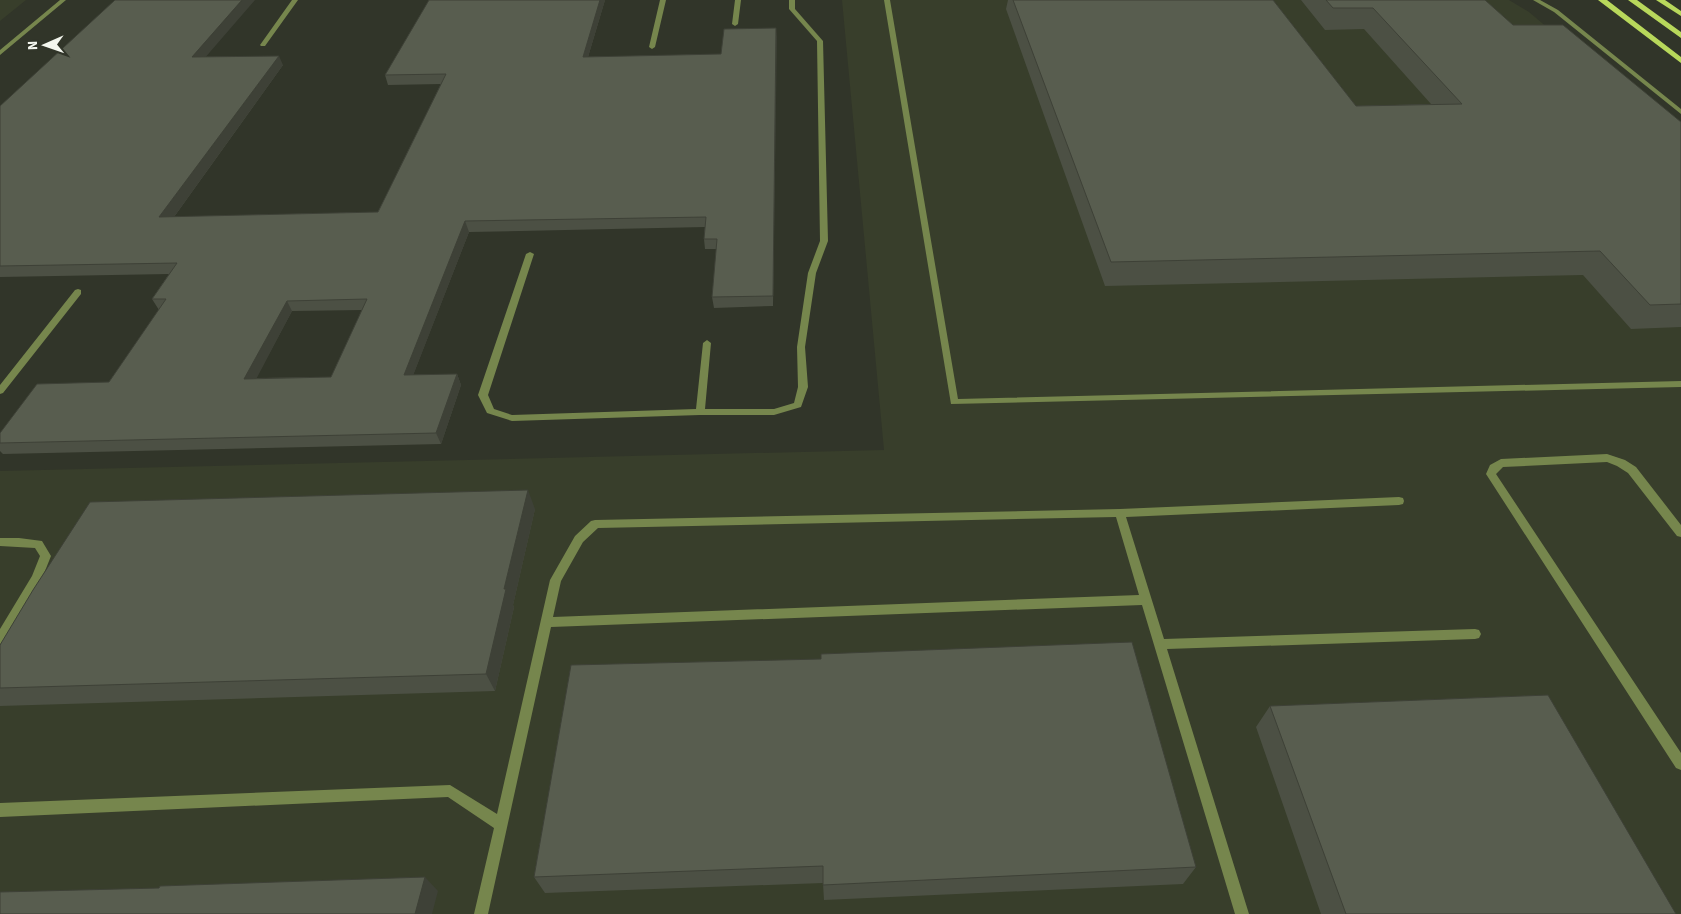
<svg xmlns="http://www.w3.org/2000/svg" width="1681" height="914" viewBox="0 0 1681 914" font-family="'Source Sans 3',sans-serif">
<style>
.built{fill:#383e2b}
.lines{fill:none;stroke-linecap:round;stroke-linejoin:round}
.lane{fill:#76864d;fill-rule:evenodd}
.street{fill:#76864d;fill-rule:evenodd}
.primary{fill:#b8d85b;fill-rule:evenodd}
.wall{fill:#4c5044;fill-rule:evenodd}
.shaded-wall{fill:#3e4137}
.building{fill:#585d4f;stroke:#3e4137;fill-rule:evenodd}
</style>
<rect width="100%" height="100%" fill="#313529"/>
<path class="built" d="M 0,0 L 26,0 L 0,21 Z
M 842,0 L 1509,0 L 1529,12 L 1681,141 L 1681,914 L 0,914 L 0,471 L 884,450 Z"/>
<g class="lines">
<path class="lane" d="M 292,0 L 298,0 L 265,46 L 261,46 L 260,45 Z
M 660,0 L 666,0 L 655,47 L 652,49 L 649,47 Z
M 735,0 L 741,0 L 738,24 L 735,26 L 732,24 Z
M 789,0 L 795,0 L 795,9 L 823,41 L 828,241 L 816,273 L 805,347 L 808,387 L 801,407 L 774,415 L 700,415 L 512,421 L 487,413 L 478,395 L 526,254 L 530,252 L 534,254 L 488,395 L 494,409 L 512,415 L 696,409 L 703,343 L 707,340 L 711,343 L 705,409 L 774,409 L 794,403 L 798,387 L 797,347 L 808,273 L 820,241 L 817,41 L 789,9 Z
M 884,0 L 890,0 L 958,399 L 1681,381 L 1681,387 L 951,404 Z
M 1607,454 L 1625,460 L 1636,467 L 1681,525 L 1681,537 L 1677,536 L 1628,473 L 1617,466 L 1607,462 L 1503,467 L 1496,474 L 1681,753 L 1681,770 L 1676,768 L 1486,474 L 1490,465 L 1501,459 Z
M 1399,497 L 1403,498 L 1404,501 L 1403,504 L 1399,505 L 1126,517 L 1164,639 L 1475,629 L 1479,630 L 1481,634 L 1479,638 L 1475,639 L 1167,649 L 1249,914 L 1235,914 L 1142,605 L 551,627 L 488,914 L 474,914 L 494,828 L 448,797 L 0,817 L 0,803 L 450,785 L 497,814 L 550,580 L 575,536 L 591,521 L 595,520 L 1120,509 ZM 1116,517 L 1139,595 L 553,617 L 561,581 L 583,542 L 598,528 Z
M 0,538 L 19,538 L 42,541 L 51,556 L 41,581 L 4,643 L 0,644 L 0,629 L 32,576 L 40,556 L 35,548 L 0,546 Z"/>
<path class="street" d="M 60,0 L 66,0 L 0,55 L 0,50 Z
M 1533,0 L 1540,0 L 1558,10 L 1681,109 L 1681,114 L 1554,12 Z
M 78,289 L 81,290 L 81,294 L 3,393 L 0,394 L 0,385 L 75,290 Z"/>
<path class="primary" d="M 1598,0 L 1607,0 L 1681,57 L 1681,63 Z
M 1628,0 L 1637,0 L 1681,32 L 1681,38 Z
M 1656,0 L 1665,0 L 1681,11 L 1681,16 Z"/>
</g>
<path class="wall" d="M 605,0 L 588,57 L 721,54 L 776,28 L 773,306 L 714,308 L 712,297 L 717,249 L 705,249 L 704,239 L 705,227 L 469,232 L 413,375 L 457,374 L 461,385 L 441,444 L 3,454 L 0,451 L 0,433 L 109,382 L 159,310 L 152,299 L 169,274 L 0,277 L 0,106 L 205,57 L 283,65 L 174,217 L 378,212 L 441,84 L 388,85 L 385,75 ZM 362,310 L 331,377 L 256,378 L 292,311 Z
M 1008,0 L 1273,0 L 1356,106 L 1431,104 L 1364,29 L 1325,30 L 1301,0 L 1485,0 L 1513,25 L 1681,122 L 1681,327 L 1631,329 L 1583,275 L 1105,286 L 1006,9 Z
M 535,509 L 513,605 L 514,607 L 495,691 L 0,706 L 0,645 Z
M 571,665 L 1196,867 L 1183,884 L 824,900 L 823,883 L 545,893 L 534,877 Z
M 1270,706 L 1676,914 L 1321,914 L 1256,727 Z"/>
<path class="shaded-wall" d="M 242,0 L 255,0 L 197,67 L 192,57 Z
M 600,0 L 605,0 L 585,67 L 583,57 Z
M 776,28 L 777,37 L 773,306 L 773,296 Z
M 279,56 L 283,65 L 166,228 L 159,217 Z
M 465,221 L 469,232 L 409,386 L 404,375 Z
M 287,301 L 292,311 L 251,389 L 244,379 Z
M 457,374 L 461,385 L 441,444 L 436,433 Z
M 528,490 L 535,509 L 513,605 L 514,607 L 495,691 L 486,674 L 504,589 Z
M 425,877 L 438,891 L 432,914 L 415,914 Z"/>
<path class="building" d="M 115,0 L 242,0 L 192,57 L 279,56 L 159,217 L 378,212 L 446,74 L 385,75 L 429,0 L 600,0 L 583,57 L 721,54 L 724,29 L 776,28 L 773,296 L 712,297 L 717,239 L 704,239 L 706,217 L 465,221 L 404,375 L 457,374 L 436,433 L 0,443 L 0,433 L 37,384 L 109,382 L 166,299 L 152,299 L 177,263 L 0,266 L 0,106 ZM 367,299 L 331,377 L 244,379 L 287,301 Z
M 1013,0 L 1273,0 L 1356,106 L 1462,104 L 1373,8 L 1333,8 L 1326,0 L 1485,0 L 1513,25 L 1563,25 L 1681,122 L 1681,304 L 1650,305 L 1600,251 L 1111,262 Z
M 528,490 L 504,589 L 506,589 L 486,674 L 0,688 L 0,645 L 33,590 L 90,502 Z
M 1132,642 L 1196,867 L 823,885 L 823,866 L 534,877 L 571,665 L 821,659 L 821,654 Z
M 1548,695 L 1676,914 L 1346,914 L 1270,706 Z
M 425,877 L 415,914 L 0,914 L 0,892 L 159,888 L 160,886 Z"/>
<g transform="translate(45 45) rotate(268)" stroke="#313529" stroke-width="4" paint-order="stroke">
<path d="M0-4L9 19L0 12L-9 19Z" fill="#f3f6ee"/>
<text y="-8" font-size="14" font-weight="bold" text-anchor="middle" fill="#f3f6ee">N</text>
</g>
</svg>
